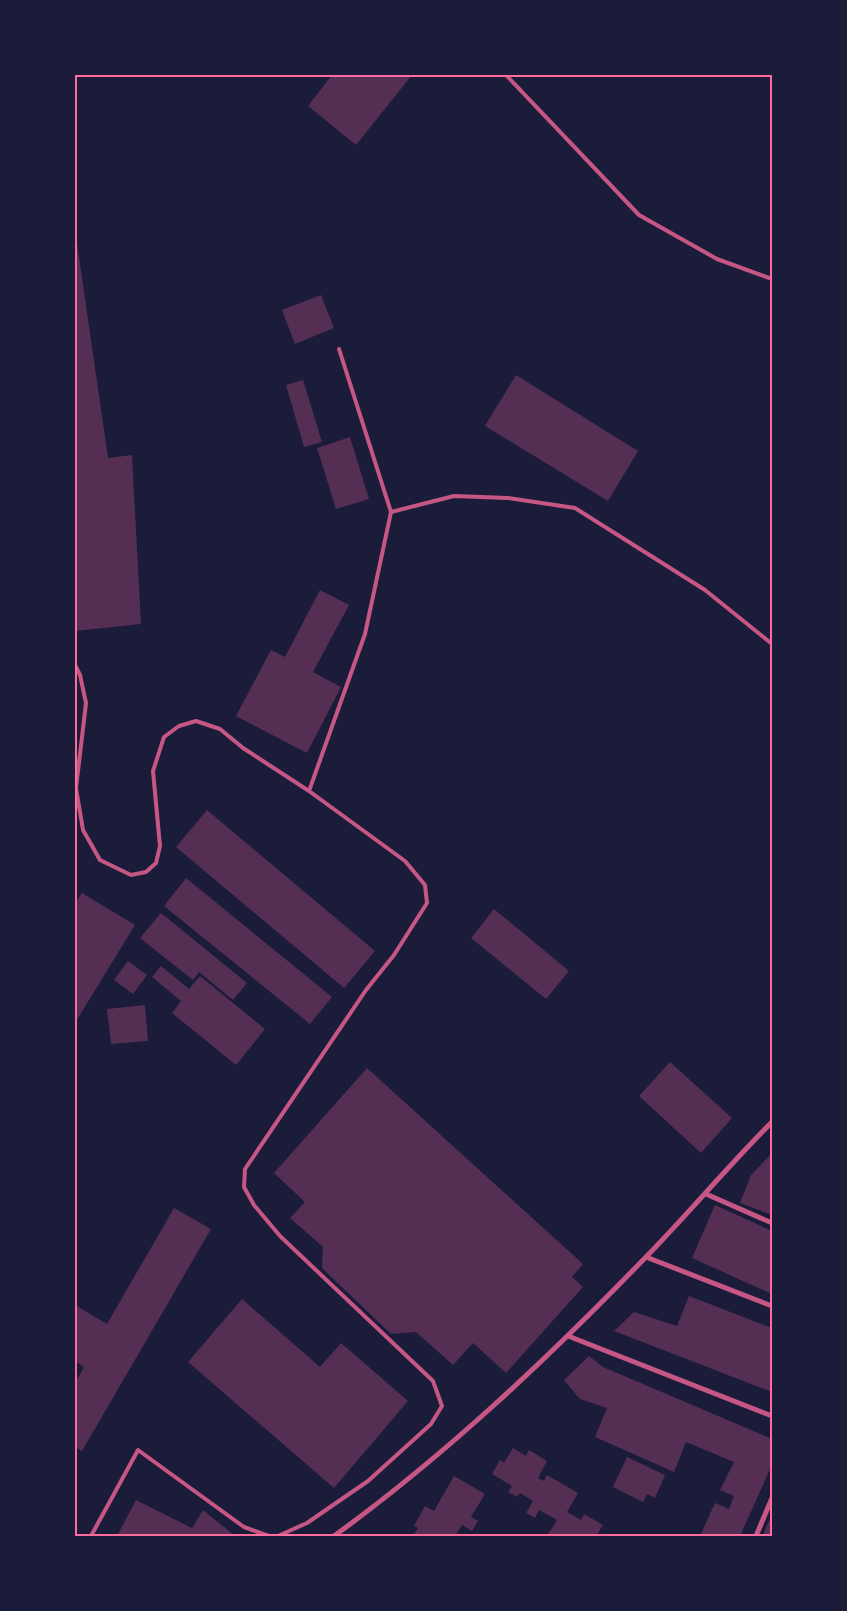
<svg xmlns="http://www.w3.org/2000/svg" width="847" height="1611" viewBox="0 0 847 1611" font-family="'Archivo Narrow',sans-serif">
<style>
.building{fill:#542f53}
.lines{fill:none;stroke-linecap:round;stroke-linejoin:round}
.service{stroke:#c65784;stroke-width:4}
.minor{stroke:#c65784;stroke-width:5}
.neatline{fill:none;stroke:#ff6b9d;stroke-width:2}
</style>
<rect width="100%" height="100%" fill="#1b1b3a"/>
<path class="building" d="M 332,75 L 412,75 L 356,145 L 308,106 Z
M 76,236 L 108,458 L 132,455 L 141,624 L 75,631 Z
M 321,295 L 334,328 L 295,344 L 282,310 Z
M 516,375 L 638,451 L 608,501 L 485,426 Z
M 303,380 L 322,442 L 304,447 L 286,385 Z
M 350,437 L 369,499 L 336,509 L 317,448 Z
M 320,590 L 349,605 L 313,672 L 341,687 L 307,753 L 236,716 L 271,650 L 285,657 Z
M 207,810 L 375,951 L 344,988 L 176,847 Z
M 186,878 L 332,997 L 310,1024 L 164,906 Z
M 82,893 L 135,925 L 75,1023 L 75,904 Z
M 494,909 L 569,971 L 546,999 L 471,938 Z
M 161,913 L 247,983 L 233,1000 L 199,972 L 193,980 L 140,938 Z
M 128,961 L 147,975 L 133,994 L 114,980 Z
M 161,966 L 189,989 L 200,976 L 265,1029 L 236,1065 L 172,1013 L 181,1001 L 152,977 Z
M 145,1005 L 148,1041 L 111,1044 L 107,1009 Z
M 670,1062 L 732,1118 L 701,1153 L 639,1096 Z
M 367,1068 L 583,1264 L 572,1277 L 583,1287 L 506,1373 L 473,1343 L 453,1365 L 416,1332 L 391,1334 L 322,1268 L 323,1247 L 290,1218 L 305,1202 L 274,1173 Z
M 772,1153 L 772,1215 L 740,1203 L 751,1175 Z
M 715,1205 L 772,1231 L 772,1294 L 692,1258 Z
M 174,1208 L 211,1229 L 82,1451 L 75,1447 L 75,1383 L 84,1367 L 75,1361 L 75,1305 L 107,1324 Z
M 689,1296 L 772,1328 L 772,1392 L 614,1331 L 634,1312 L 677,1326 Z
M 242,1299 L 320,1367 L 341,1343 L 408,1401 L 334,1488 L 188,1362 Z
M 589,1356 L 603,1367 L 772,1439 L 772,1465 L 740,1536 L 700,1536 L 715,1503 L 729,1509 L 734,1496 L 720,1490 L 734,1462 L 686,1442 L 674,1472 L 595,1437 L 607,1408 L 580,1399 L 564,1380 Z
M 513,1448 L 526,1456 L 529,1450 L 547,1461 L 538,1478 L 544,1481 L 547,1475 L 578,1493 L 567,1512 L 581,1520 L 584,1514 L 603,1525 L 596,1536 L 547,1536 L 557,1520 L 539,1510 L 535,1518 L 526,1513 L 533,1501 L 520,1493 L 517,1497 L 508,1492 L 512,1486 L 492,1474 L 500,1460 L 504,1463 Z
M 627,1457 L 665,1475 L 655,1498 L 647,1494 L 643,1502 L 613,1487 Z
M 454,1476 L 485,1494 L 471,1517 L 478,1521 L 472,1531 L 462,1525 L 455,1536 L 413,1536 L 418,1528 L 414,1526 L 425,1506 L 434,1511 Z
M 136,1500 L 192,1528 L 203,1510 L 235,1536 L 117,1536 Z
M 772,1515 L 772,1536 L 763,1536 L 765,1530 Z"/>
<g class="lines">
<path class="service" d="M 506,75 L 639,215 L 717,259 L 772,279
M 339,349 L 391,512
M 75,665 L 80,675 L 86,703 L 76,788 L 83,830 L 100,860 L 131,875 L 146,872 L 156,863 L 160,846 L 153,771 L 164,737 L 179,726 L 196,721 L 220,729 L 243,748 L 309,791 L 405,861 L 425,885 L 427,903 L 394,955 L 366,990 L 245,1169 L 244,1187 L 254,1205 L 280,1236 L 433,1381 L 442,1406 L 431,1424 L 368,1481 L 307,1523 L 278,1536
M 309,791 L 365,634 L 391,512 L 454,496 L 508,498 L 575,508 L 705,590 L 772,644
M 91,1536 L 138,1450 L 244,1527 L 269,1536"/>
<path class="minor" d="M 706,1194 L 772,1223
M 646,1257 L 772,1306
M 568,1336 L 772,1416
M 334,1536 C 447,1454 548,1358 645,1258 C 688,1214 728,1166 772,1122
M 756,1536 L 772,1498"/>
</g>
<rect width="847" height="1611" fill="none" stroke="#1b1b3a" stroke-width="152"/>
<rect x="76" y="76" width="695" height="1459" class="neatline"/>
</svg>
